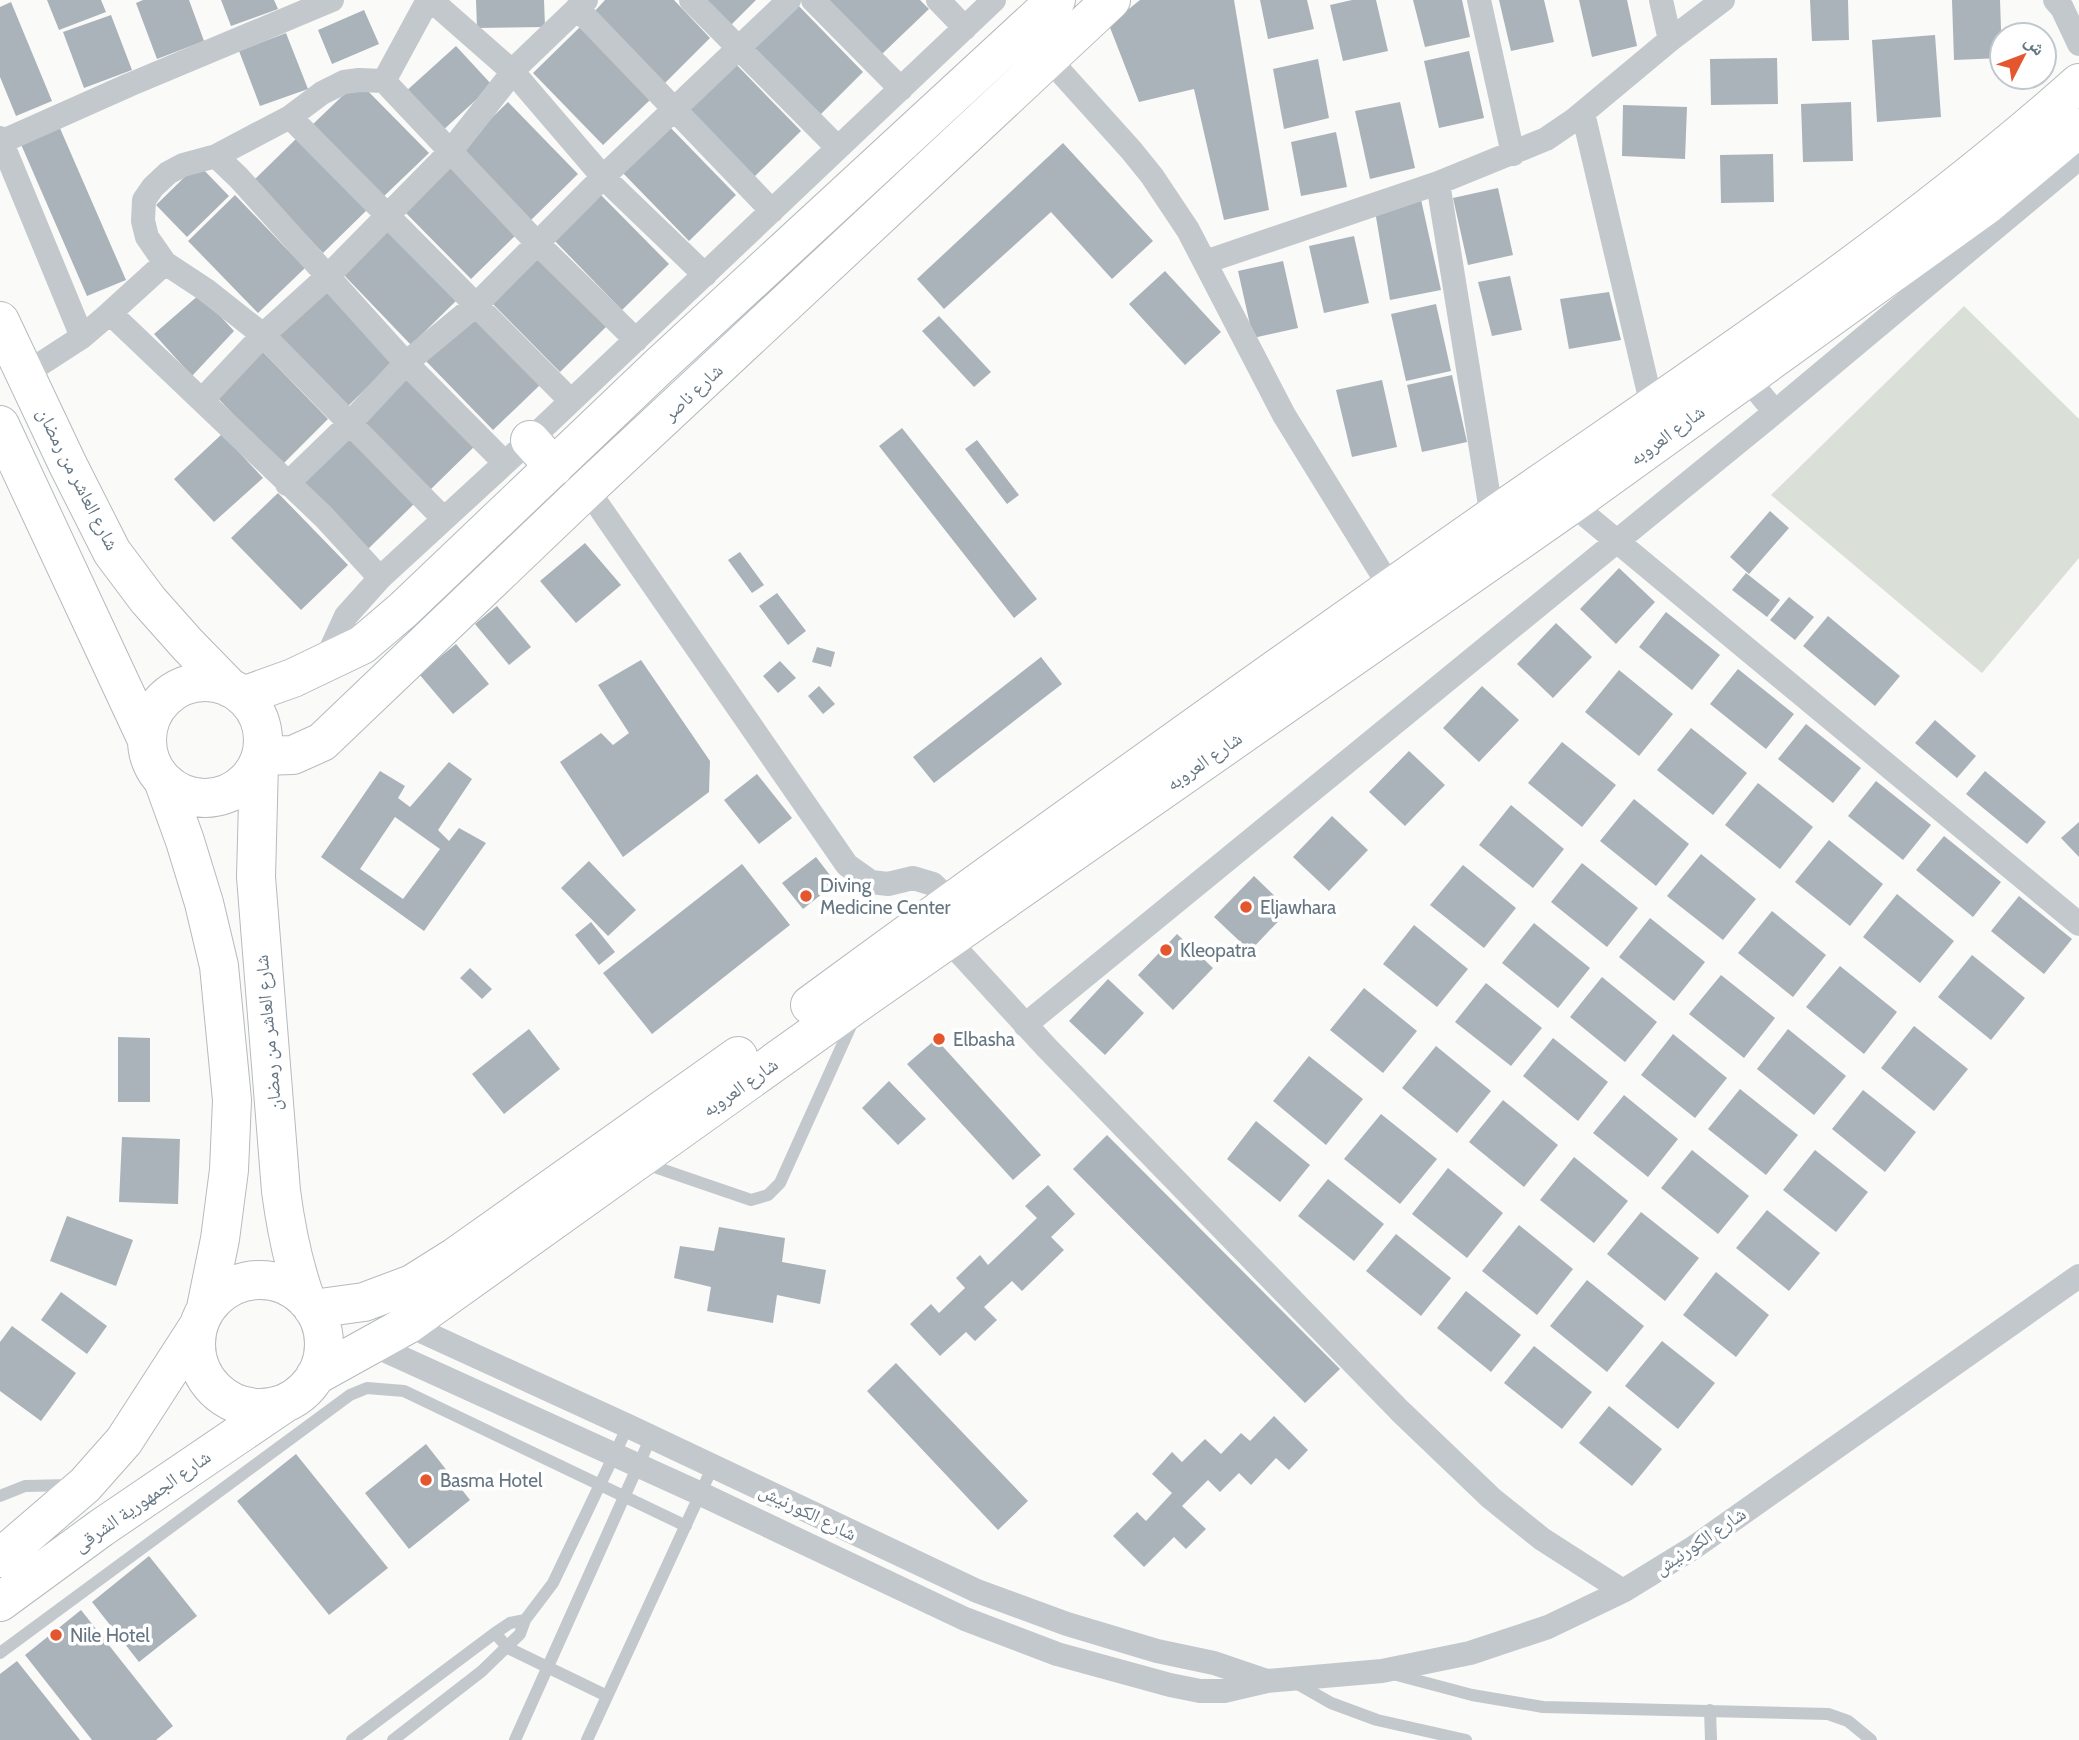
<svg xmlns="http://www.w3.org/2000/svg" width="2079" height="1740" viewBox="0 0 2079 1740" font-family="Cabin,'Noto Naskh Arabic',sans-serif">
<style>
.green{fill:#dadfd7}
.building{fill:#aab3b9;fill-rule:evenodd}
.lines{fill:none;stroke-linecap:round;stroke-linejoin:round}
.primary-casing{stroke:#b5babe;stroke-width:40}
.service{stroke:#c3c8cc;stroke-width:12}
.minor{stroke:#c3c8cc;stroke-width:24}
.primary{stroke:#fff;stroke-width:38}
.poi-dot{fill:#e4572e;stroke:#fff;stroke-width:2.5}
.labels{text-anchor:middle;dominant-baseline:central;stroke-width:7;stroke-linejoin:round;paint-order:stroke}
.street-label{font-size:19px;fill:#657683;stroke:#fff}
.poi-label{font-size:19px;fill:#657683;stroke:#fff;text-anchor:start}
</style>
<rect width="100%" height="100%" fill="#fafaf8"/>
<path class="green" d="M 1964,306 L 2079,419 L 2079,558 L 1982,673 L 1771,495 Z"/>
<path class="building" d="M 47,0 L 101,0 L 106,12 L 59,30 Z
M 143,0 L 189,0 L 204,41 L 157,59 L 136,3 Z
M 221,0 L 274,0 L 278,9 L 231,26 Z
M 476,0 L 544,0 L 545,27 L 477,28 Z
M 605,0 L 674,0 L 710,38 L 664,84 L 594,12 Z
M 704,0 L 756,0 L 730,26 Z
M 793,0 L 863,72 L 817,118 L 746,46 Z
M 829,0 L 920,0 L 929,9 L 882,54 Z
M 1140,0 L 1234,0 L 1269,210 L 1224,220 L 1194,89 L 1139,102 L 1109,25 Z
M 1260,0 L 1307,0 L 1314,29 L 1268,39 Z
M 1352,0 L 1376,0 L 1388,51 L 1343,61 L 1330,5 Z
M 1413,0 L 1462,0 L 1470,37 L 1425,47 Z
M 1499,0 L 1544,0 L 1554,42 L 1511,51 Z
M 1579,0 L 1627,0 L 1637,46 L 1592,57 Z
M 1810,0 L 1848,0 L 1849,40 L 1812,41 Z
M 1952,0 L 2000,0 L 2002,58 L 1954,60 Z
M 11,2 L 52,101 L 16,116 L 0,77 L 0,7 Z
M 364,10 L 379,44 L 332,64 L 318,30 Z
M 111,15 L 132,70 L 84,88 L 63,32 Z
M 580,27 L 650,100 L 603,145 L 533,73 Z
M 286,33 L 308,89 L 260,106 L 239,51 Z
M 1935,35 L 1941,117 L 1877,122 L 1872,40 Z
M 456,46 L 492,85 L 440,133 L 404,93 Z
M 1469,51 L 1484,118 L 1439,128 L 1424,61 Z
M 1777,58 L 1778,104 L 1711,105 L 1710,59 Z
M 731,59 L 801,131 L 754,177 L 684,105 Z
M 1318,59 L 1329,118 L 1284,129 L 1273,69 Z
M 358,81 L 429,153 L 382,198 L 311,126 Z
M 508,102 L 578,174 L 531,220 L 461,148 Z
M 1400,102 L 1415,168 L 1370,179 L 1355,111 Z
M 1851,102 L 1853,161 L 1803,162 L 1801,104 Z
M 1623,105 L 1687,107 L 1685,159 L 1622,156 Z
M 666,123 L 736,195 L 689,241 L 619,169 Z
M 59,126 L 126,280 L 87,296 L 20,142 Z
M 1336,132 L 1347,187 L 1301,196 L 1291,142 Z
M 300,135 L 370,207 L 323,253 L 253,181 Z
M 1063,143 L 1153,241 L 1112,279 L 1051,212 L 944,309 L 917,279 Z
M 1773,154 L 1774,202 L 1721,203 L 1720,155 Z
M 447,161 L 518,233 L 471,279 L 400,207 Z
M 198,164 L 229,196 L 187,237 L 156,205 Z
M 1498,188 L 1513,255 L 1468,265 L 1453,198 Z
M 598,192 L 669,264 L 622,310 L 552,238 Z
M 235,195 L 305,268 L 258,313 L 188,241 Z
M 1420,195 L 1441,290 L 1390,300 L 1374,205 Z
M 388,227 L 458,299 L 411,345 L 341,272 Z
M 1354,236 L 1369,303 L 1324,313 L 1309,246 Z
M 536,254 L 607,326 L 560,372 L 489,300 Z
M 1283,261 L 1298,328 L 1253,338 L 1238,271 Z
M 1165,271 L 1221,332 L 1185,365 L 1129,304 Z
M 1510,276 L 1522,330 L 1492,336 L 1478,282 Z
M 324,289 L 394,361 L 347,407 L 277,334 Z
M 1609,292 L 1621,340 L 1569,349 L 1560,299 Z
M 200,294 L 234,331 L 192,376 L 154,334 Z
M 1436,304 L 1451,371 L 1406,381 L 1391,314 Z
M 470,312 L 540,385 L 493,430 L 423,358 Z
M 939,316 L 991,372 L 974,387 L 922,331 Z
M 258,347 L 328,419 L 282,465 L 212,392 Z
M 407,372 L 477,444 L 430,490 L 360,418 Z
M 1452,375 L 1467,442 L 1422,452 L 1407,385 Z
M 1382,380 L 1397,447 L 1352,457 L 1336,390 Z
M 902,428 L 1037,599 L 1014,618 L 879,446 Z
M 344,432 L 414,504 L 367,550 L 297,477 Z
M 222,434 L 263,478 L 214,522 L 174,479 Z
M 977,440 L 1019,495 L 1007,504 L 965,449 Z
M 278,493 L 348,565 L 301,610 L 231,538 Z
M 1770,511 L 1789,528 L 1749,574 L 1730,557 Z
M 585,543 L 621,585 L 576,623 L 540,581 Z
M 740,552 L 764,585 L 752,593 L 728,560 Z
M 1619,568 L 1655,602 L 1616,644 L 1580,609 Z
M 1746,573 L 1780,600 L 1767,617 L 1732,590 Z
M 777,593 L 806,631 L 788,645 L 759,606 Z
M 1789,597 L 1814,617 L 1795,640 L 1770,620 Z
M 497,606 L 531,647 L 509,665 L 475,624 Z
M 1666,612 L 1720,655 L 1692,690 L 1639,647 Z
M 1828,616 L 1900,676 L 1875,706 L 1803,646 Z
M 1556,623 L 1592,657 L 1553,698 L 1517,664 Z
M 456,644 L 489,684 L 453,714 L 419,674 Z
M 817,647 L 835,652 L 831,667 L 812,662 Z
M 1041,657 L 1062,684 L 934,783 L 913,757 Z
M 641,660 L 710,761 L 709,792 L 623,857 L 560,762 L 601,733 L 613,745 L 629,733 L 598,685 Z
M 780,661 L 796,678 L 778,693 L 763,676 Z
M 1738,669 L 1794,714 L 1766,749 L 1710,704 Z
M 1619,670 L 1673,714 L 1639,756 L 1585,712 Z
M 819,686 L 835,704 L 823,714 L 808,696 Z
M 1482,686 L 1519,720 L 1479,762 L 1443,728 Z
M 1935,720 L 1976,756 L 1957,778 L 1915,743 Z
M 1806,724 L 1861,768 L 1833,803 L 1778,759 Z
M 1691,728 L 1747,773 L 1713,815 L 1657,770 Z
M 1562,742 L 1616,785 L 1582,827 L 1528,783 Z
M 1409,751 L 1445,785 L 1405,826 L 1369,792 Z
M 449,762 L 472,779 L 438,830 L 449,841 L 459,828 L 486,843 L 424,931 L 321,857 L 380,771 L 405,786 L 398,798 L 410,807 ZM 395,817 L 440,849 L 403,899 L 360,869 Z
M 1985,771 L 2046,822 L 2027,844 L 1966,794 Z
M 757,774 L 792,818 L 759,844 L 724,800 Z
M 1876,781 L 1931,825 L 1903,860 L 1848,816 Z
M 1758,783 L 1813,827 L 1780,869 L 1725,825 Z
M 1634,799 L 1689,844 L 1656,886 L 1600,841 Z
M 1511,805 L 1564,849 L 1533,888 L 1479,845 Z
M 1332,816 L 1368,850 L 1329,891 L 1293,857 Z
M 2079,822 L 2079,857 L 2061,838 Z
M 1944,836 L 2001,882 L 1973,917 L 1916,870 Z
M 1829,840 L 1883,884 L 1850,926 L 1795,882 Z
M 1701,854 L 1756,899 L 1723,940 L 1667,896 Z
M 816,857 L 836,883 L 803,909 L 782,883 Z
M 589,861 L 636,910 L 608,936 L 561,888 Z
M 1582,863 L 1638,908 L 1607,947 L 1551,902 Z
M 742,864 L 790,925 L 652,1034 L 603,973 Z
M 1463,865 L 1516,908 L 1484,948 L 1430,905 Z
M 1254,876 L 1289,910 L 1250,951 L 1214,917 Z
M 1897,894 L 1954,941 L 1920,983 L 1863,937 Z
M 2019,896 L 2072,939 L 2044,974 L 1991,931 Z
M 1772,911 L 1826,955 L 1793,997 L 1738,953 Z
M 1650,918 L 1705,962 L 1674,1001 L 1619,957 Z
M 591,922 L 615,952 L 599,965 L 575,935 Z
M 1534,923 L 1590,968 L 1558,1008 L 1502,963 Z
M 1414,925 L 1468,969 L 1437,1007 L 1383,964 Z
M 1177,934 L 1213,968 L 1173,1010 L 1138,975 Z
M 1972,955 L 2025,998 L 1991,1040 L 1938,997 Z
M 1840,966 L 1897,1012 L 1864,1054 L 1806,1007 Z
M 470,968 L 492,989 L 482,999 L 460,978 Z
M 1721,975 L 1775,1018 L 1744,1058 L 1689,1014 Z
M 1602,977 L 1657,1022 L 1625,1062 L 1570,1017 Z
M 1108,979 L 1144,1013 L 1105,1055 L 1069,1021 Z
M 1486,983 L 1542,1028 L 1511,1066 L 1455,1022 Z
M 1364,988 L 1417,1031 L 1383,1073 L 1330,1030 Z
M 1914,1026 L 1968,1069 L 1934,1111 L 1881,1068 Z
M 529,1029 L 560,1069 L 504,1114 L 472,1074 Z
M 1788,1029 L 1846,1076 L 1814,1115 L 1757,1069 Z
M 1673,1034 L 1727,1078 L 1695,1118 L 1641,1075 Z
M 118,1037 L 150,1038 L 150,1102 L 118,1102 Z
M 1553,1038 L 1608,1082 L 1578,1121 L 1523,1076 Z
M 936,1039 L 1041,1155 L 1013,1180 L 907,1064 Z
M 1436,1046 L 1491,1091 L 1457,1133 L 1402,1088 Z
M 1309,1056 L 1363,1099 L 1326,1145 L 1273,1101 Z
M 889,1081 L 926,1119 L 898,1145 L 862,1108 Z
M 1740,1089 L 1798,1135 L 1766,1175 L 1708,1129 Z
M 1863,1090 L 1916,1132 L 1885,1172 L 1832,1129 Z
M 1624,1095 L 1678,1139 L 1648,1177 L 1593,1133 Z
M 1503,1100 L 1558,1145 L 1524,1187 L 1469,1142 Z
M 1381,1114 L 1437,1159 L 1400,1204 L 1344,1159 Z
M 1256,1121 L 1310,1165 L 1280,1202 L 1227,1159 Z
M 1107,1135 L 1340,1369 L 1305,1403 L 1073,1169 Z
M 122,1137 L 180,1139 L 178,1204 L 119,1202 Z
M 1692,1150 L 1749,1196 L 1718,1234 L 1661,1188 Z
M 1815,1150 L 1868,1192 L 1836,1232 L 1783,1190 Z
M 1574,1157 L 1628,1201 L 1594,1243 L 1540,1200 Z
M 1448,1168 L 1503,1213 L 1467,1258 L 1412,1214 Z
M 1328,1179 L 1384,1224 L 1354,1261 L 1298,1216 Z
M 1048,1185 L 1075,1214 L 1051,1237 L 1064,1250 L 1022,1291 L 1012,1281 L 984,1307 L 997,1320 L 975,1341 L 966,1332 L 940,1356 L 910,1324 L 931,1304 L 939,1313 L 965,1288 L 956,1278 L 980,1255 L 988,1265 L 1037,1218 L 1025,1206 Z
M 1767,1210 L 1820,1253 L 1789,1291 L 1736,1248 Z
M 1641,1212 L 1699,1258 L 1665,1301 L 1607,1254 Z
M 67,1216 L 133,1240 L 116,1286 L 50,1261 Z
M 1519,1225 L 1573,1269 L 1537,1315 L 1482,1271 Z
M 719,1227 L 785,1238 L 782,1262 L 826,1270 L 820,1304 L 777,1295 L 773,1323 L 707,1311 L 711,1287 L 674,1278 L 680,1246 L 714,1251 Z
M 1396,1234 L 1451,1278 L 1421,1316 L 1366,1271 Z
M 1716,1272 L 1769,1315 L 1736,1357 L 1683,1315 Z
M 1587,1280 L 1644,1326 L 1607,1372 L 1550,1326 Z
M 1466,1291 L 1521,1335 L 1491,1372 L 1437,1328 Z
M 61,1292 L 107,1326 L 87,1354 L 41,1320 Z
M 12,1326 L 76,1373 L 41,1421 L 0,1391 L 0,1342 Z
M 1662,1341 L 1715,1383 L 1678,1429 L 1625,1386 Z
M 1534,1346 L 1592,1392 L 1562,1429 L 1504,1383 Z
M 896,1363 L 1028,1501 L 998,1530 L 867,1391 Z
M 1609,1406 L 1662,1449 L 1632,1486 L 1579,1443 Z
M 1274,1416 L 1308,1450 L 1289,1470 L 1276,1458 L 1251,1485 L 1239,1473 L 1220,1492 L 1208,1480 L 1182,1506 L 1206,1529 L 1186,1549 L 1174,1537 L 1144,1567 L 1113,1536 L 1137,1512 L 1146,1521 L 1172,1493 L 1152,1474 L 1172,1452 L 1182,1462 L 1205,1439 L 1221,1454 L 1241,1433 L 1250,1441 Z
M 426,1444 L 470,1500 L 409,1549 L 365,1493 Z
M 296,1454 L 388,1568 L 329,1615 L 237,1501 Z
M 149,1556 L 197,1616 L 139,1662 L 92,1602 Z
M 81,1610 L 173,1726 L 156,1740 L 92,1740 L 25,1655 Z
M 17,1661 L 80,1740 L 0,1740 L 0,1674 Z"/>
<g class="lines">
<g class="primary-casing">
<path id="primary" d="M 0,321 L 68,465 L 112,552 L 148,600 L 188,645 L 230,688
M 0,425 L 147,740
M 530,440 L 554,467
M147 740a58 58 0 1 1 116 0a58 58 0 1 1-116 0Z
M 243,696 L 293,678 L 362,645 L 403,610 L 659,366 L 1056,0
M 261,756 L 293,755 L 322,742 L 587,489 L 1111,0
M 259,763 L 256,877 L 281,1191 C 286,1229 293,1264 306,1300
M 163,780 L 185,841 L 204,903 L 219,966 L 232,1100 L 229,1170 L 220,1239 L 206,1308
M 810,1005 C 1041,836 1274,669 1509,505 C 1701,372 1904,239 2079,83
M196 1344a64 64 0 1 1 128 0a64 64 0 1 1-128 0Z
M 313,1309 L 364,1302 L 412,1284 L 455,1257 L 738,1056
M 315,1376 L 407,1325 L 863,999 L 1572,504 L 1988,204 L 2079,128
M 0,1558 L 85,1485 L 124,1441 L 197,1328
M 0,1602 L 101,1528 L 282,1405"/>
</g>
<path class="service" d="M 643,1163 L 751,1200 L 768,1195 L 780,1183 L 854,1019
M 0,1496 L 25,1486 L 71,1485
M 495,1633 L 508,1648 L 607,1696
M 0,1653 L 350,1395 L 367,1388 L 404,1391 L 686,1526
M 1393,1674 L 1472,1695 L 1543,1707 L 1828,1714 L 1848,1721 L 1871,1740
M 1296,1683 L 1331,1703 L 1377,1720 L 1466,1740
M 1710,1710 L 1711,1740
M 352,1740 L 495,1633 L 510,1623 L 525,1620
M 393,1740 L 482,1671 L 520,1634 L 525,1620 L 553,1583 L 628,1426
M 515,1740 L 651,1437
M 587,1740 L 713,1466"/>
<path class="minor" d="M 428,0 L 384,81 L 538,244 L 636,340
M 431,0 L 513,72 L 603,177 L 705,275
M 691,0 L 838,148
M 813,0 L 901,89
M 938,0 L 965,28
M 1479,0 L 1513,154
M 1661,0 L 1670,40
M 2055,0 L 2062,8 L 2079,44
M 577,8 L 772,211
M 1049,59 L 1131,150 L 1152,176 L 1188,230 L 1284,415 L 1398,600
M 511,72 L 586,0
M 384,81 L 359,80 L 344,82 L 322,93 L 290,117 L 216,156 L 183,165 L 168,173 L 153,187 L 144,200 L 143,221 L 147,237 L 165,263 L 206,290 L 263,335 L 444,519
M 1583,113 L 1652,406
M 290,117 L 571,401
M 0,138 L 82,337
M 1,142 L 129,85 L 332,0
M 216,156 L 239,178 L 406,363 L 505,463
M 1438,183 L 1492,517
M 1205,262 L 1438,183 L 1546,139 L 1574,120 L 1670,40 L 1723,0
M 110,313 L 165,263
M 25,374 L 82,337 L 110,313 L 324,517 L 380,578
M 1747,378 L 1775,412
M 202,400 L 263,335 L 327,277 L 450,152 L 513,72
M 287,484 L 351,422 L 406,363 L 477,304 L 603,177 L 789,0
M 587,489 L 847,865 L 871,882 L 888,884 L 913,878 L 933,884 L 951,902
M 1572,504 L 2079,924
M 324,664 L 346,616 L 380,578 L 530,440 L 994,0
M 948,940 L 1047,1048 L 1400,1411 L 1491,1498 L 1542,1539 L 1623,1591
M 1025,1025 L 1775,412 L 2079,158
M 397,1320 L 628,1426 L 977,1591 L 1067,1624 L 1157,1651 L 1214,1663 L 1267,1681
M 373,1345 L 701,1494 L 965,1619 L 1057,1654 L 1170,1685 L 1200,1691 L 1224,1691 L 1267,1681 L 1382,1671 L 1470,1653 L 1548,1627 L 1623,1591 L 1693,1548 L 2079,1276"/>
<use href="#primary" class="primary"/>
</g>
<g class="poi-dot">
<circle cx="806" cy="896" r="7"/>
<circle cx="1246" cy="907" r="7"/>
<circle cx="1166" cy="950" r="7"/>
<circle cx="939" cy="1039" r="7"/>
<circle cx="426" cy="1480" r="7"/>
<circle cx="56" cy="1635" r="7"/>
</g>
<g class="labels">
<g class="street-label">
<text transform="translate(693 392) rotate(-43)">شارع ناصر</text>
<text transform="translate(1667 435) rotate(-36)">شارع العروبه</text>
<text transform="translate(78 479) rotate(63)">شارع العاشر من رمضان</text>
<text transform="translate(1204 761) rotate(-35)">شارع العروبه</text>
<text transform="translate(268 1033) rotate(-95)">شارع العاشر من رمضان</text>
<text transform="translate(740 1087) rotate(-35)">شارع العروبه</text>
<text transform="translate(142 1501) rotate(-35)">شارع الجمهورية الشرقى</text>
<text transform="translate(808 1512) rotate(26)">شارع الكورنيش</text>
<text transform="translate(1700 1541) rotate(-34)">شارع الكورنيش</text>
</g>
<g class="poi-label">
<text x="820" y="885">Diving<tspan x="820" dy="22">Medicine Center</tspan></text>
<text x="1260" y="907">Eljawhara</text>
<text x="1180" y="950">Kleopatra</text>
<text x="953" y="1039">Elbasha</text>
<text x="440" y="1480">Basma Hotel</text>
<text x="70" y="1635">Nile Hotel</text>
</g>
</g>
<g transform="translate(2023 56) rotate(48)"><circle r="33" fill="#ffffff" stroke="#c1c8cd" stroke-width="2"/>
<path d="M0-5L12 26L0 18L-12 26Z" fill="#e4572e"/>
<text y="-10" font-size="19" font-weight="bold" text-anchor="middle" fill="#657683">ش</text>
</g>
</svg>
